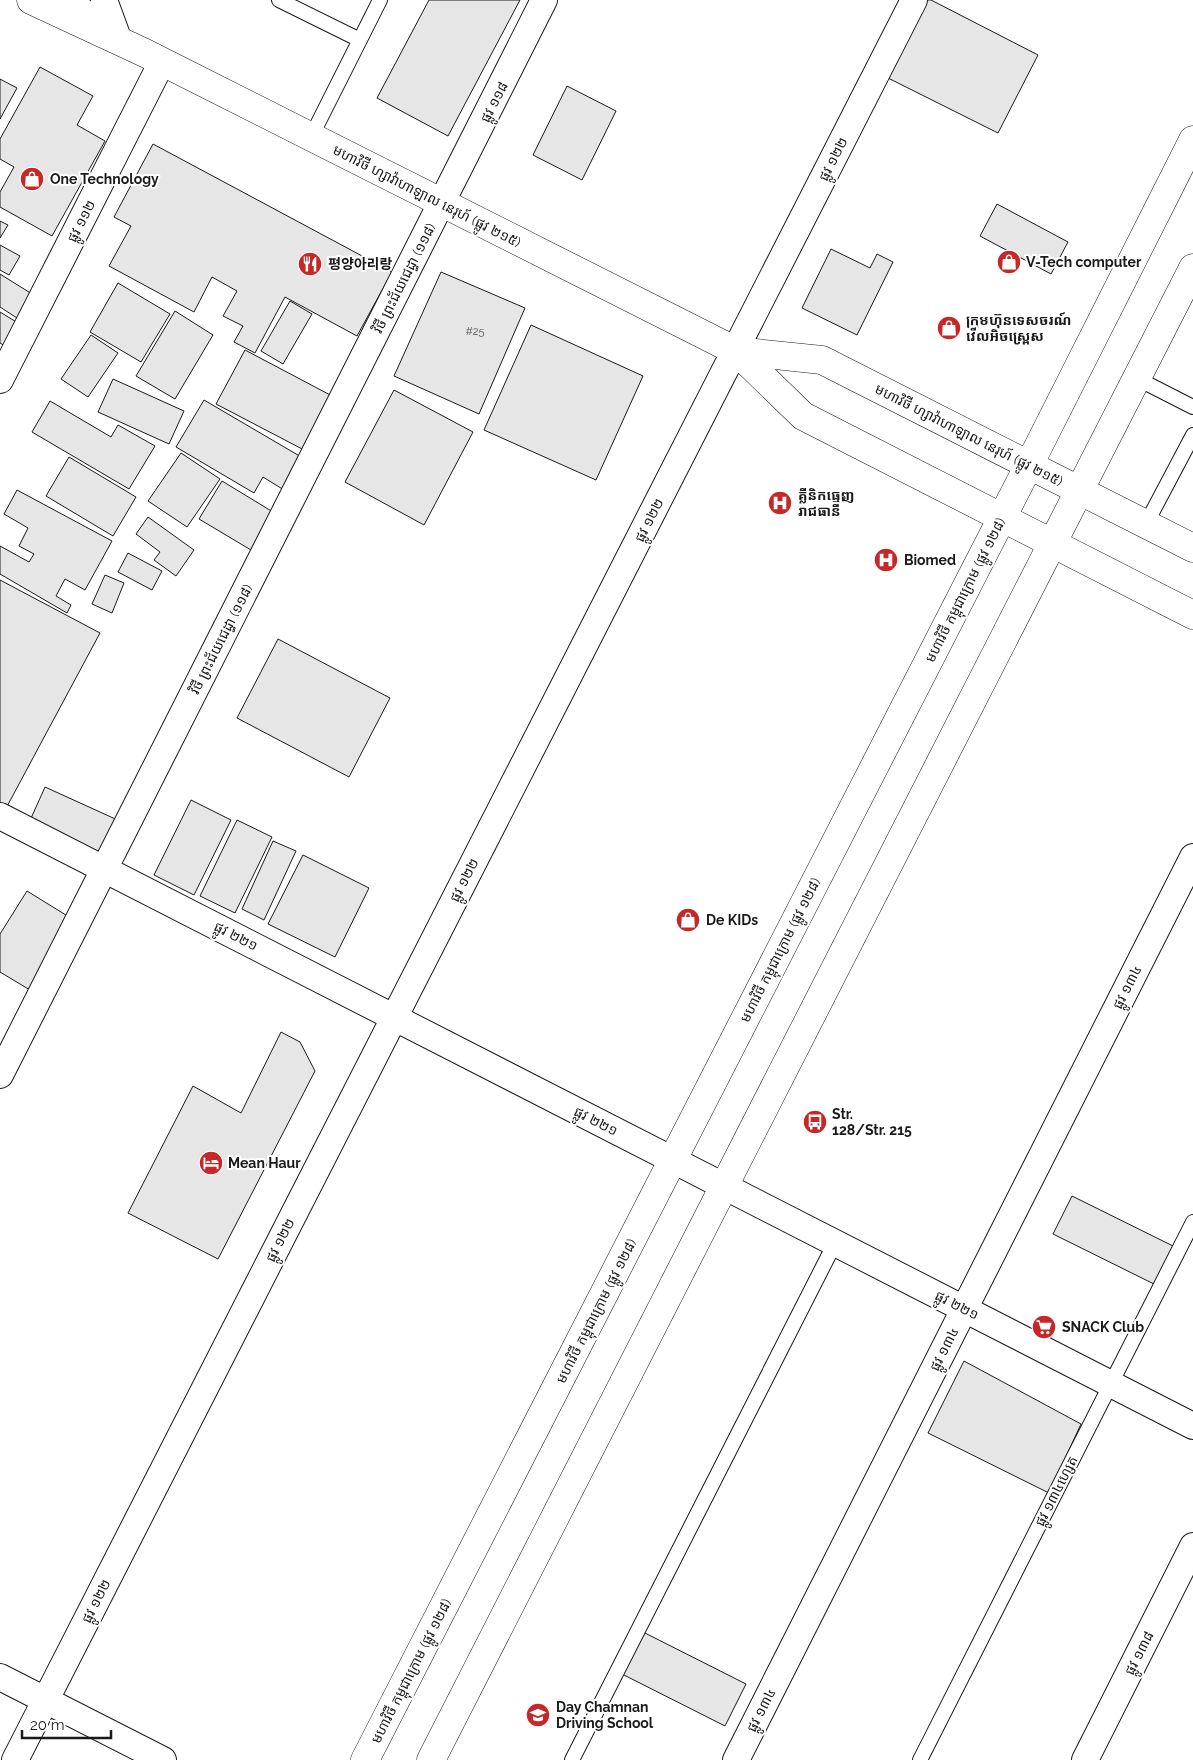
<svg xmlns="http://www.w3.org/2000/svg" width="1193" height="1760" viewBox="0 0 1193 1760" font-family="Raleway,'Noto Sans KR','Noto Sans Khmer',sans-serif">
<style>
.building{fill:#e6e6e6;stroke:#1a1a1a}
.lines{fill:none;stroke-linecap:round;stroke-linejoin:round}
.service-casing{stroke:#1a1a1a;stroke-width:16}
.minor-casing{stroke:#1a1a1a;stroke-width:28}
.tertiary-casing{stroke:#1a1a1a;stroke-width:29}
.secondary-casing{stroke:#1a1a1a;stroke-width:29}
.service{stroke:#fff;stroke-width:14}
.minor{stroke:#fff;stroke-width:26}
.tertiary{stroke:#fff;stroke-width:28}
.secondary{stroke:#fff;stroke-width:28}
.labels{text-anchor:middle;dominant-baseline:central;stroke-width:4;stroke-linejoin:round;paint-order:stroke}
.number-label{font-size:11px;fill:#4d4d4d}
.street-label{font-size:14px;fill:#1a1a1a;stroke:#fff}
.poi-label{font-size:14px;font-weight:bold;fill:#1a1a1a;stroke:#fff;text-anchor:start}
</style>
<rect width="100%" height="100%" fill="#fff"/>
<path class="building" d="M 429,0 L 520,0 L 448,136 L 377,98 Z
M 926,0 L 931,0 L 1038,55 L 998,133 L 886,77 Z
M 40,67 L 93,96 L 77,125 L 105,141 L 52,236 L 0,207 L 0,192 L 14,167 L 0,159 L 0,139 Z
M 0,79 L 17,88 L 0,119 Z
M 567,86 L 616,111 L 582,180 L 533,155 Z
M 153,144 L 392,272 L 357,336 L 285,297 L 255,353 L 234,342 L 243,326 L 223,316 L 237,291 L 212,277 L 194,312 L 109,266 L 131,226 L 114,217 Z
M 997,204 L 1068,242 L 1051,274 L 980,236 Z
M 0,221 L 8,225 L 0,238 Z
M 0,245 L 20,256 L 9,275 L 0,270 Z
M 831,249 L 870,268 L 877,254 L 893,262 L 857,335 L 802,308 Z
M 441,272 L 525,308 L 479,414 L 394,376 Z
M 0,274 L 32,294 L 17,318 L 0,307 Z
M 118,283 L 170,314 L 141,362 L 90,332 Z
M 290,301 L 312,314 L 283,364 L 261,351 Z
M 175,311 L 213,335 L 175,399 L 136,376 Z
M 0,312 L 18,323 L 5,346 L 0,343 Z
M 531,325 L 643,376 L 596,480 L 484,430 Z
M 91,335 L 118,353 L 88,397 L 61,379 Z
M 245,350 L 334,397 L 306,451 L 216,404 Z
M 113,379 L 184,411 L 169,444 L 98,412 Z
M 394,390 L 473,432 L 424,525 L 345,482 Z
M 204,400 L 303,458 L 284,490 L 263,477 L 254,493 L 176,447 Z
M 50,401 L 111,437 L 118,425 L 155,446 L 129,489 L 32,432 Z
M 181,453 L 220,479 L 187,527 L 148,501 Z
M 69,457 L 136,497 L 113,536 L 46,496 Z
M 222,481 L 273,512 L 251,550 L 199,519 Z
M 17,490 L 112,541 L 85,590 L 65,579 L 56,596 L 71,605 L 67,613 L 0,574 L 0,546 L 29,562 L 34,554 L 19,546 L 28,528 L 4,514 Z
M 148,517 L 194,550 L 176,576 L 154,560 L 160,552 L 136,534 Z
M 128,553 L 162,571 L 152,590 L 118,572 Z
M 105,575 L 124,583 L 112,613 L 92,604 Z
M 0,580 L 100,633 L 4,812 L 0,810 Z
M 278,639 L 390,698 L 349,777 L 237,718 Z
M 45,787 L 122,822 L 105,861 L 28,825 Z
M 191,800 L 231,820 L 194,895 L 154,875 Z
M 237,820 L 272,837 L 235,913 L 200,896 Z
M 273,841 L 296,851 L 264,920 L 242,909 Z
M 303,855 L 369,888 L 335,957 L 268,924 Z
M 27,891 L 74,920 L 30,990 L 0,972 L 0,934 Z
M 281,1032 L 300,1042 L 315,1071 L 218,1259 L 128,1213 L 193,1086 L 241,1113 Z
M 1072,1196 L 1173,1246 L 1154,1284 L 1053,1234 Z
M 964,1361 L 1081,1424 L 1049,1493 L 928,1433 Z
M 639,1630 L 746,1684 L 725,1726 L 618,1672 Z"/>
<g class="lines">
<g class="service-casing">
<path id="service" d="M 279,0 L 360,40
M 311,137 L 380,0
M 1136,378 L 1193,407
M 1146,524 L 1193,435
M 572,1760 L 835,1243
M 920,1760 L 1193,1222"/>
</g>
<g class="minor-casing">
<path id="minor" d="M 104,0 L 119,41
M 0,380 L 162,62
M 0,816 L 1193,1426
M 0,1075 L 544,0
M 0,1677 L 163,1760
M 15,1760 L 914,0
M 736,1760 L 1193,857
M 1085,1760 L 1193,1546"/>
</g>
<g class="tertiary-casing">
<path id="tertiary" d="M 66,0 L 100,26
M 736,351 L 822,360 L 1029,465"/>
</g>
<g class="secondary-casing">
<path id="secondary" d="M 31,0 L 145,53 L 736,351 L 803,416 L 1193,615
M 1029,465 L 1193,548
M 365,1760 L 1029,465 L 1193,140
M 431,1760 L 1193,268"/>
</g>
<use href="#service" class="service"/>
<use href="#minor" class="minor"/>
<use href="#tertiary" class="tertiary"/>
<use href="#secondary" class="secondary"/>
</g>
<defs>
<g id="shop-disc" transform="scale(1.25)"><circle r="9.5" fill="#c62828" stroke="#fff"/><path d="M-5-2.5h2.3a2.7 3.5 0 0 1 5.4 0H5L5.5 6h-11ZM-1.5-2.5h3a1.5 2.3 0 0 0-3 0Z" fill="#fff"/></g>
<g id="restaurant-disc" transform="scale(1.25)"><circle r="9.5" fill="#c62828" stroke="#fff"/><path d="M-5-6h1v4h1v-4h1v4h1v-4h1v5L-1.5 .5V6h-2V.5L-5-1ZM5-6V6H3V1.5H1.5Q1.5-4 5-6Z" fill="#fff"/></g>
<g id="hospital-disc" transform="scale(1.25)"><circle r="9.5" fill="#c62828" stroke="#fff"/><path d="M-5-5h3v3.5h4V-5h3V5h-3V1.5h-4V5h-3Z" fill="#fff"/></g>
<g id="bus-disc" transform="scale(1.25)"><circle r="9.5" fill="#c62828" stroke="#fff"/><path d="M-5-6H5V4H4V6H2V4H-2V6H-4V4H-5ZM-3.5-4V0h7V-4ZM-3.5 1.2v1.5H-2V1.2ZM2 1.2v1.5H3.5V1.2Z" fill="#fff"/></g>
<g id="hotel-disc" transform="scale(1.25)"><circle r="9.5" fill="#c62828" stroke="#fff"/><path d="M-6-4.5h1.5V1H6V5H4.5V3h-9V5H-6ZM-4 0a1.8 1.8 0 1 1 3.6 0ZM.5 0V-2.5h3Q6-2.5 6 0Z" fill="#fff"/></g>
<g id="supermarket-disc" transform="scale(1.25)"><circle r="9.5" fill="#c62828" stroke="#fff"/><path d="M-6-5.5h2.5l.6 2H6L4.5 2H-2.5L-4.4-4H-6ZM-1.5 3.2a1.3 1.3 0 1 0 .1 0ZM3 3.2a1.3 1.3 0 1 0 .1 0Z" fill="#fff"/></g>
<g id="school-disc" transform="scale(1.25)"><circle r="9.5" fill="#c62828" stroke="#fff"/><path d="M0-5L7-2L0 1L-7-2ZM-4 1L0 2.5L4 1V4Q0 6-4 4Z" fill="#fff"/></g>
</defs>
<g fill-rule="evenodd">
<use href="#shop-disc" x="32" y="179"/>
<use href="#shop-disc" x="1009" y="262"/>
<use href="#restaurant-disc" x="310" y="264"/>
<use href="#shop-disc" x="949" y="328"/>
<use href="#hospital-disc" x="780" y="503"/>
<use href="#hospital-disc" x="886" y="560"/>
<use href="#shop-disc" x="688" y="920"/>
<use href="#bus-disc" x="815" y="1122"/>
<use href="#hotel-disc" x="211" y="1163"/>
<use href="#supermarket-disc" x="1044" y="1327"/>
<use href="#school-disc" x="538" y="1715"/>
</g>
<g class="labels">
<g class="number-label">
<text x="475" y="331">#25</text>
</g>
<g class="street-label">
<text transform="translate(494 102) rotate(-63)">ផ្លូវ ១១៨</text>
<text transform="translate(833 159) rotate(-63)">ផ្លូវ ១២២</text>
<text transform="translate(427 196) rotate(27)">មហាវិថី ហ្សាវ៉ាហាឡាល នេរុហ៍ (ផ្លូវ ២១៥)</text>
<text transform="translate(81 221) rotate(-63)">ផ្លូវ ១១២</text>
<text transform="translate(404 278) rotate(-63)">វិថី ព្រះជ័យជេដ្ធា (១១៨)</text>
<text transform="translate(969 435) rotate(27)">មហាវិថី ហ្សាវ៉ាហាឡាល នេរុហ៍ (ផ្លូវ ២១៥)</text>
<text transform="translate(649 520) rotate(-63)">ផ្លូវ ១២២</text>
<text transform="translate(965 590) rotate(-63)">មហាវិថី កម្ពុជាក្រោម (ផ្លូវ ១២៨)</text>
<text transform="translate(221 639) rotate(-63)">វិថី ព្រះជ័យជេដ្ធា (១១៨)</text>
<text transform="translate(464 880) rotate(-63)">ផ្លូវ ១២២</text>
<text transform="translate(236 936) rotate(27)">ផ្លូវ ២២១</text>
<text transform="translate(780 950) rotate(-63)">មហាវិថី កម្ពុជាក្រោម (ផ្លូវ ១២៨)</text>
<text transform="translate(1127 987) rotate(-63)">ផ្លូវ ១៣៤</text>
<text transform="translate(596 1121) rotate(27)">ផ្លូវ ២២១</text>
<text transform="translate(280 1240) rotate(-63)">ផ្លូវ ១២២</text>
<text transform="translate(957 1305) rotate(27)">ផ្លូវ ២២១</text>
<text transform="translate(596 1311) rotate(-63)">មហាវិថី កម្ពុជាក្រោម (ផ្លូវ ១២៨)</text>
<text transform="translate(944 1349) rotate(-63)">ផ្លូវ ១៣៤</text>
<text transform="translate(1056 1491) rotate(-63)">ផ្លូវ ១៣៤ហ្សេត</text>
<text transform="translate(96 1601) rotate(-63)">ផ្លូវ ១២២</text>
<text transform="translate(1139 1653) rotate(-63)">ផ្លូវ ១៣៨</text>
<text transform="translate(411 1671) rotate(-63)">មហាវិថី កម្ពុជាក្រោម (ផ្លូវ ១២៨)</text>
<text transform="translate(761 1710) rotate(-63)">ផ្លូវ ១៣៤</text>
</g>
<g class="poi-label">
<text x="50" y="179">One Technology</text>
<text x="1026" y="262">V-Tech computer</text>
<text x="328" y="264">평양아리랑</text>
<text x="966" y="320">ក្រុមហ៊ុនទេសចរណ៍<tspan x="966" dy="16">វើលអិចស្រ្ពេស</tspan></text>
<text x="798" y="495">គ្លីនិកធ្មេញ<tspan x="798" dy="16">រាជធានី</tspan></text>
<text x="904" y="560">Biomed</text>
<text x="706" y="920">De KIDs</text>
<text x="832" y="1114">Str.<tspan x="832" dy="16">128/Str. 215</tspan></text>
<text x="228" y="1163">Mean Haur</text>
<text x="1062" y="1327">SNACK Club</text>
<text x="556" y="1707">Day Chamnan<tspan x="556" dy="16">Driving School</tspan></text>
</g>
</g>
<path d="M22 1730v8h89v-8" fill="none" stroke="#1a1a1a" stroke-width="2.5"/>
<text x="30" y="1730" font-size="15" fill="#1a1a1a" stroke="#ffffff" stroke-width="4" paint-order="stroke">20 m</text>
</svg>
